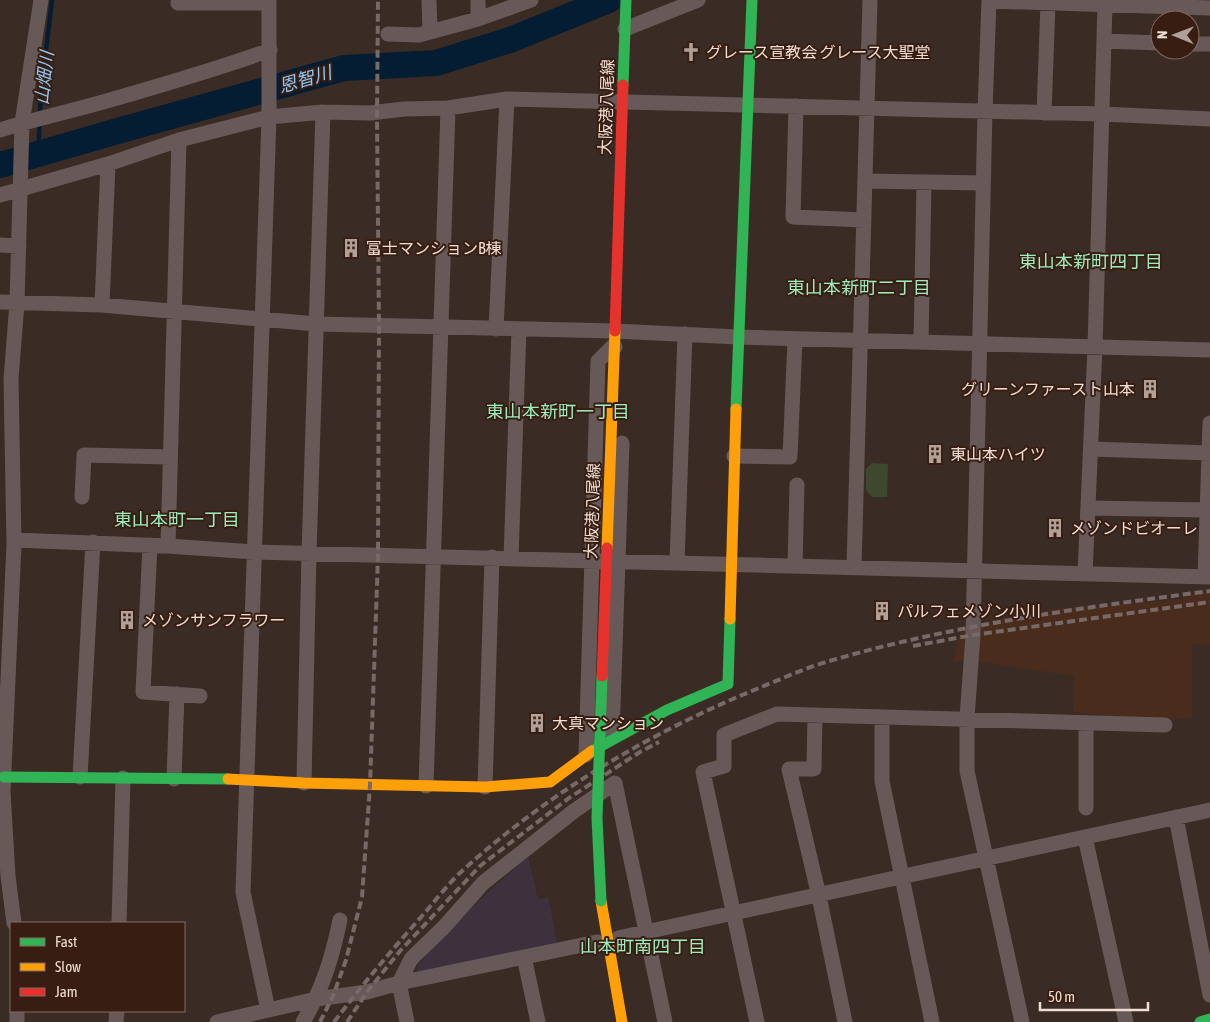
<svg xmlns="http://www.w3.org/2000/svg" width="1210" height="1022" viewBox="0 0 1210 1022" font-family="'Asap Condensed','Noto Sans JP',sans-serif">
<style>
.commercial{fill:#3e313d}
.built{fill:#4a2c1d}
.green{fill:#3e482e}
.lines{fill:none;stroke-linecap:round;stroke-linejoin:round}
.stream{stroke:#051d32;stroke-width:4.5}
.river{stroke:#051d32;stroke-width:26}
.street{stroke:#685959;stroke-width:15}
.fast{stroke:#30b455;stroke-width:11}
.slow{stroke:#ff9f0a;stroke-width:11}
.jam{stroke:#e5322d;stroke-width:11}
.rail{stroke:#766967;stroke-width:4;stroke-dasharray:8 4;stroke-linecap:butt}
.fast-bridge{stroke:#30b455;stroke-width:11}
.jam-bridge{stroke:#e5322d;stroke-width:11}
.labels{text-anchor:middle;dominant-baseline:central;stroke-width:4;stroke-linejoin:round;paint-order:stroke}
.poi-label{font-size:16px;fill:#f0ded5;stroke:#381e12;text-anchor:start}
.street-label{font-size:16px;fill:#f0ded5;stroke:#381e12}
.water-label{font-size:18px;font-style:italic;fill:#8fc7f7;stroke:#381e12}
.neighbourhood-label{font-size:18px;fill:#9becc0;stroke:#381e12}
</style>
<rect width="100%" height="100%" fill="#3a2c24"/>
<path class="commercial" d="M 528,856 L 538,900 L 548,897 L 557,943 L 418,972 L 417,966 L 460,918 Z"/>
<path class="built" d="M 1210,590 L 1210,645 L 1192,644 L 1192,719 L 1129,718 L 1073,712 L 1074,676 L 975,661 L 953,661 L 961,630 L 994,620 L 1055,609 L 1180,600 L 1193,593 Z"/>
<path class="green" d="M 872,463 L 888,464 L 887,497 L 872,497 L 866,490 L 866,469 Z"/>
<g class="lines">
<path class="stream" d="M 38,156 L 41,92 L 52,0"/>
<path class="river" d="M 0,165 L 107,134 L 344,68 L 436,63 L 510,40 L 609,0"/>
<path class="street" d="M 429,0 L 430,31
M 478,0 L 478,19
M 989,0 L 985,111 L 973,635 L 967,718 L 967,771 L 1022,1022
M 989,1 L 1210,8
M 178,3 L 269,3
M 625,29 L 698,0
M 388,34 L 419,35 L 478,19 L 531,0
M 1104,41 L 1160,43
M 1190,44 L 1210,44
M 796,106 L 793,217 L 864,220
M 1044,113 L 1048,3
M 0,130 C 34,119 68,112 103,102 C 159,86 215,70 270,50
M 865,181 L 983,183
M 0,195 L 108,164 L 179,140 L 269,117 L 323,112 L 370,113 L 404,109 L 448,108 L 507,99 L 1102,114 L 1210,119
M 0,245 L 19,246
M 0,302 L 102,305 L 317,324 L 615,331 L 738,337 L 1210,350
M 102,305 L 108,164
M 496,329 L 507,99
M 921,342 L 924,183
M 1091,449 L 1209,453
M 734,456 L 790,457 L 795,339
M 82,497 L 84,455 L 170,457
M 1088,508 L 1207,510
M 14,540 L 168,546 L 254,552 L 1210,577
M 150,545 L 143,692 L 200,696
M 168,546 L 179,140
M 511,558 L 519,329
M 677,563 L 685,334
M 795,566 L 797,485
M 854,567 L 870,0
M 1085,574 L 1095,347 L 1105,5
M 1205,577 L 1210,423
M 815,715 L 814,769 L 789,769 L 819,896 L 845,1022
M 882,717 L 882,781 L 932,1022
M 1086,723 L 1086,808
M 612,735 L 622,443
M 586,755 L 598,361 L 614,345 L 615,347
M 80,777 L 93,542
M 174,779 L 177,694
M 304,783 L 309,553 L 323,112
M 426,786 L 448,108
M 485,787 L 492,557
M 1176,817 L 1210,995
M 1085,837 L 1126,1022
M 14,923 L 8,876 L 3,792 L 14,544 L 11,379 L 17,303 L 22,123 L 41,0
M 119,923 L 123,778
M 618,938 L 1210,810
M 524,957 L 538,1022
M 268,1010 L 243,892 L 269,117 L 269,0
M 17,1022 L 17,1011
M 116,1022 L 117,1011
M 217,1022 L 316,999 L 367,992 L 399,983 L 411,959 L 444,927 L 483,883 L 574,811 L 615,783 L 665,1022
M 303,1022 C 323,988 332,958 340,920
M 407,1022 L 399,983 L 597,942
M 757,1022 L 703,772 L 724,766 L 724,735 L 777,714 L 1165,725"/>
<path class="fast" d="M 623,85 L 626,0
M 736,409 L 752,0
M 592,751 L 667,710 L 728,684 L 730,619
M 4,777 L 228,779
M 1200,1022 L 1210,1019"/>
<path class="slow" d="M 607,548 L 615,331
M 730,619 L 736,409
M 228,779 L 304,783 L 485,787 L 550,782 L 592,751
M 601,901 L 622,1022"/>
<path class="jam" d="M 615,331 L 623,85"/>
<path class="rail" d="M 913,646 L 973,635 L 1210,602
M 320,1022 L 333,996 L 346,960 L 362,897 L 370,785 L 378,556 L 379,326 L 377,119 L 378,0
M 334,1022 C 362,985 391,951 422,916 C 435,901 448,884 462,871 C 549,792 651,732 759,688 C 781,679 803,669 826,662 C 951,625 1081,608 1210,591
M 347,1022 L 367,992 L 400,951 L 480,866 L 569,798 L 640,752 L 659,742"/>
<path class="fast-bridge" d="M 601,901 L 597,818 L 602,676"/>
<path class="jam-bridge" d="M 602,676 L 607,548"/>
</g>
<defs>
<g id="church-bare" transform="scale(1.5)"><path d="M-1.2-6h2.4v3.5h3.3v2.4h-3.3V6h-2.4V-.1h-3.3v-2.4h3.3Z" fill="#b0a097" stroke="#381e12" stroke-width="2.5" paint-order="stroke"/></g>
<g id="building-bare" transform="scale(1.5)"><path d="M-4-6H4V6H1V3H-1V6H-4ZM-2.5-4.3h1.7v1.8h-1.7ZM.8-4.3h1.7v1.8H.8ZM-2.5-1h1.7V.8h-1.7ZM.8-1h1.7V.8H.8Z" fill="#b0a097" stroke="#381e12" stroke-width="2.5" paint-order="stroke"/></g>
</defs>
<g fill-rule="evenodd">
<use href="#church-bare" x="691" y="52"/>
<use href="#building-bare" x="351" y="248"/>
<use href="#building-bare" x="1150" y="389"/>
<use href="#building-bare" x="935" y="454"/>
<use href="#building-bare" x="1055" y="528"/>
<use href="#building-bare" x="882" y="611"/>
<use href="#building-bare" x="127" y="620"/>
<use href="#building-bare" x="537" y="723"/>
</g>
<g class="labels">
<g class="poi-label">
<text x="706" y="52">グレース宣教会 グレース大聖堂</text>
<text x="366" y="248">富士マンションB棟</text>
<text x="1135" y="389" text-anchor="end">グリーンファースト山本</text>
<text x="950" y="454">東山本ハイツ</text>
<text x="1070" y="528">メゾンドビオーレ</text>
<text x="897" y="611">パルフェメゾン小川</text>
<text x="142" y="620">メゾンサンフラワー</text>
<text x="552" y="723">大真マンション</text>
</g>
<g class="street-label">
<text transform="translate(606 107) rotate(-88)">大阪港八尾線</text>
<text transform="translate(592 511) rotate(-88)">大阪港八尾線</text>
</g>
<g class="water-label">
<text transform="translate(44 78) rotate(-84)">山畑川</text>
<text transform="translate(305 79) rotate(-16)">恩智川</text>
</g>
<g class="neighbourhood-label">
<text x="1091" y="261">東山本新町四丁目</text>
<text x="859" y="287">東山本新町二丁目</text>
<text x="558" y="411">東山本新町一丁目</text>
<text x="177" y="519">東山本町一丁目</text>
<text x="643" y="946">山本町南四丁目</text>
</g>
</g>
<rect x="10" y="922" width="175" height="90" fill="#381e12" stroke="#826b60"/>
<rect x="20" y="938" width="25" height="8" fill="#30b455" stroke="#826b60"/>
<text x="55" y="947" font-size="15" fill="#f0ded5">Fast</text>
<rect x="20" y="963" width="25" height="8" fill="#ff9f0a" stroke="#826b60"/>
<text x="55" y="972" font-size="15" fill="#f0ded5">Slow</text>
<rect x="20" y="988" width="25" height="8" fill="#e5322d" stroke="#826b60"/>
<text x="55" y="997" font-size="15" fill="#f0ded5">Jam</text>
<g transform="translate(1175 35) rotate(271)"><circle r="24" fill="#381e12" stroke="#826b60"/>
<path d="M0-4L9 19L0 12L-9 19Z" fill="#b0a097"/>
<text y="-8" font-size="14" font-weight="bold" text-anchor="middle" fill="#f0ded5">N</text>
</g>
<path d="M1040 1002v8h108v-8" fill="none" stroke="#f0ded5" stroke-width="2.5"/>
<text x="1048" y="1002" font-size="15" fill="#f0ded5" stroke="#381e12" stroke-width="4" paint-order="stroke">50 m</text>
</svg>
